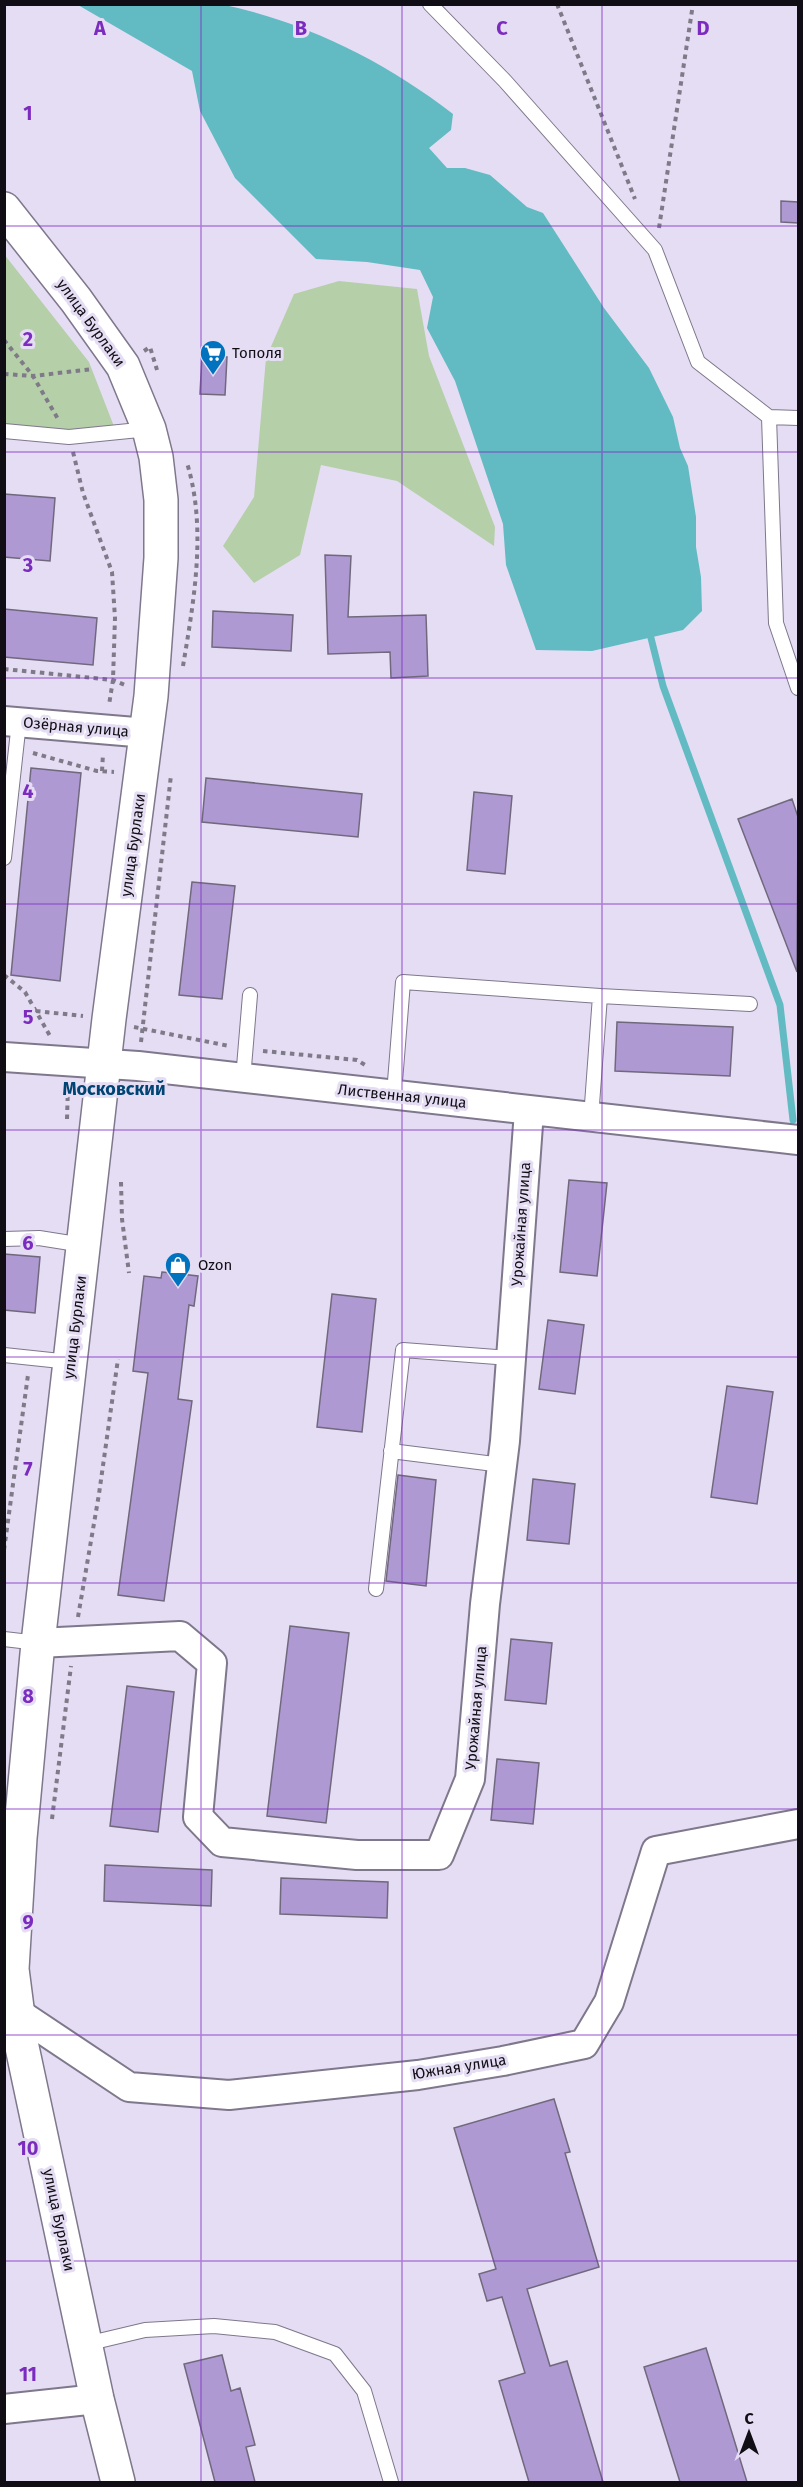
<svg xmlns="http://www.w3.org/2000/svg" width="803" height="2487" viewBox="0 0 803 2487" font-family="'Fira Sans',sans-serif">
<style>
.green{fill:#b5cfa9}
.water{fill:#62bbc2}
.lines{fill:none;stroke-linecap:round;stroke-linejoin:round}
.stream{stroke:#62bbc2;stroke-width:7}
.building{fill:#af99d3;stroke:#70697d;stroke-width:1.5}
.lane-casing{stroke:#7f778b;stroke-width:16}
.street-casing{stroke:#7f778b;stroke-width:32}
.secondary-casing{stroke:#7f778b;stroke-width:36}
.path{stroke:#7f7a88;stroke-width:4;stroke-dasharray:4.5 4.5;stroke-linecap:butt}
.lane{stroke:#fff;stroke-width:14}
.street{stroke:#fff;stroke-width:28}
.secondary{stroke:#fff;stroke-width:33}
.grid{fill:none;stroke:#7b2cbf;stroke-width:1.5;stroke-opacity:0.55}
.labels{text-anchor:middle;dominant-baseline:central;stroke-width:6;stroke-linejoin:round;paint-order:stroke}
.street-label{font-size:15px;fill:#100d14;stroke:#e5ddf3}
.poi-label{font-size:15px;fill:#100d14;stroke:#e5ddf3;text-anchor:start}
.quarter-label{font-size:18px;font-weight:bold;fill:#004473;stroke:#e5ddf3}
.grid-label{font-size:20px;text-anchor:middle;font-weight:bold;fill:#7b2cbf;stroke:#e5ddf3;stroke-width:6;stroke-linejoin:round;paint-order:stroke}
</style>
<rect width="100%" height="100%" fill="#e5ddf3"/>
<path class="green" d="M 4,254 L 89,362 L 115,429 L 5,434 Z
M 339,281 L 417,289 L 429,356 L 495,527 L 494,546 L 397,481 L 321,465 L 300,555 L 254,583 L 223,546 L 254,497 L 266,358 L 294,294 Z"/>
<path class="water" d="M 78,5 C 112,4 145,4 179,4 C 191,4 207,2 220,4 C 304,21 385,61 453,114 L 451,130 L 429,148 L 447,168 L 465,168 L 490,175 L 527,207 L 543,213 L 604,308 L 649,368 L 673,417 L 680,448 L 688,466 L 696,517 L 696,547 L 701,577 L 702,611 L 683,630 L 592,651 L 536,650 L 506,565 L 503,524 L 455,381 L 427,328 L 433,297 L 420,270 L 367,262 L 316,259 L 235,178 L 200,111 L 192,71 Z"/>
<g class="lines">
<path class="stream" d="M 649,630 L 663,686 L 780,1005 L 793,1120"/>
</g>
<path class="building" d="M 781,201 L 798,202 L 798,223 L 781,222 Z
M 202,356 L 227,357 L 225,395 L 200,394 Z
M 4,494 L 55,498 L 50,561 L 4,557 Z
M 325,555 L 351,556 L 348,617 L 426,615 L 428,676 L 391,678 L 390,652 L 328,654 Z
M 4,609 L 97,618 L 93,665 L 4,657 Z
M 213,611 L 293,615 L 291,651 L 212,647 Z
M 31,768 L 81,773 L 60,981 L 11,975 Z
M 206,778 L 362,794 L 358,837 L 202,822 Z
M 474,792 L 512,796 L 505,874 L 467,870 Z
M 792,799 L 798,817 L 797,972 L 738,819 Z
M 192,882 L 235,886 L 222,999 L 179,995 Z
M 617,1022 L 733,1027 L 730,1076 L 615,1071 Z
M 569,1180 L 607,1183 L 597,1276 L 560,1272 Z
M 4,1254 L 40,1257 L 35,1313 L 4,1310 Z
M 162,1272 L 198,1276 L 194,1306 L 189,1305 L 178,1399 L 192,1401 L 164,1601 L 118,1595 L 148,1373 L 133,1371 L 144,1276 L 161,1278 Z
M 332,1294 L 376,1299 L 362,1432 L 317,1427 Z
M 548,1320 L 584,1325 L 575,1394 L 539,1389 Z
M 727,1386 L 773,1392 L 757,1504 L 711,1497 Z
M 398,1475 L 436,1480 L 426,1586 L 386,1581 Z
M 533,1479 L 575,1484 L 569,1544 L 527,1540 Z
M 290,1626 L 349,1633 L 326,1823 L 267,1816 Z
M 511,1639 L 552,1643 L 546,1704 L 505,1700 Z
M 127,1686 L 174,1692 L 158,1832 L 110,1826 Z
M 497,1759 L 539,1763 L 533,1824 L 491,1820 Z
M 105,1865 L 212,1870 L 211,1906 L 104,1901 Z
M 281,1878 L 388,1882 L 387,1918 L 280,1914 Z
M 554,2099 L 570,2152 L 565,2153 L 599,2267 L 527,2289 L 550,2366 L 567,2361 L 603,2482 L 529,2482 L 499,2381 L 525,2373 L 502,2297 L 487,2301 L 479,2274 L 496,2269 L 454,2128 Z
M 706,2348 L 747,2482 L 680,2482 L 644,2367 Z
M 222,2355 L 231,2391 L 240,2388 L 255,2445 L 246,2447 L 255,2482 L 215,2482 L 184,2364 Z"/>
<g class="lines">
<g class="lane-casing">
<path id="lane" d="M 430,4 L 505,81 L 655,250 L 698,362 L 769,417
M 798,418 L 769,417 L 776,623 L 798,688
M 4,431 L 69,437 L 149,429
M 4,858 L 19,722
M 243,1079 L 250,995
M 394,1094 L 403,982 L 600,996
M 591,1118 L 600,996 L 750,1004
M 4,1239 L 39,1238 L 83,1245
M 4,1355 L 70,1362
M 391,1451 L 502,1465
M 376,1589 L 403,1350 L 510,1358
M 4,1639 L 38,1643
M 86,2344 L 145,2330 L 214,2326 L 275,2332 L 335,2354 L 364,2391 L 391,2482"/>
</g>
<g class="street-casing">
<path id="street" d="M 4,721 L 147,733
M 4,1057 L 138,1066 L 798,1140
M 38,1643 L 180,1636 L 212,1663 L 198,1817 L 222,1842 L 357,1855 L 439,1855 L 470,1779 L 485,1604 L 505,1441 L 529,1111
M 4,2010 L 18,2013 L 129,2087 L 229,2095 L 418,2075 L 503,2061 L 584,2044 L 609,2002 L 656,1851 L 798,1824
M 4,2409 L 97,2399"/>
</g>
<g class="secondary-casing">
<path id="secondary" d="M 4,209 L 76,300 L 123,366 L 149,429 L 156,457 L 161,500 L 161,558 L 151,696 L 109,1019 L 38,1643 L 20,1838 L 12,1969 L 22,2047 L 97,2399 L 118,2482"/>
</g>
<path class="path" d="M 557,4 L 635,199
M 659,228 L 693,4
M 4,340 L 33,376 L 58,419
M 144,351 L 150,347 L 157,370
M 4,374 L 33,376 L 93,369
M 73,452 L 83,493 L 112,572 L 115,618 L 113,680 L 109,705
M 183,666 C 194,600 207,528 187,463
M 4,669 L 113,680 L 125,685
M 33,753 L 97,771 L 114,772
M 102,771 L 103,754
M 4,975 L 25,992 L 50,1036
M 36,1011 L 83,1016
M 134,1027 L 229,1046
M 141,1042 L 171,775
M 263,1051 L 357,1060 L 365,1065
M 67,1119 L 68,1085
M 121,1182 L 122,1219 L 129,1273
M 4,1550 L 28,1375
M 78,1617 L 99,1494 L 118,1359
M 52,1819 L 71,1666"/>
<use href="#lane" class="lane"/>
<use href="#street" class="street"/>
<use href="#secondary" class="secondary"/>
</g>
<path class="grid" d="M 201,4 L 201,2482M 402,4 L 402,2482M 602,4 L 602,2482M 4,226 L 798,226M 4,452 L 798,452M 4,678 L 798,678M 4,904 L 798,904M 4,1130 L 798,1130M 4,1357 L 798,1357M 4,1583 L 798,1583M 4,1809 L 798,1809M 4,2035 L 798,2035M 4,2261 L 798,2261"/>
<defs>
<g id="supermarket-pin" transform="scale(1.35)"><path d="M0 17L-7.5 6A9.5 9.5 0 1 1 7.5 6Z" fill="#0173be" stroke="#e5ddf3"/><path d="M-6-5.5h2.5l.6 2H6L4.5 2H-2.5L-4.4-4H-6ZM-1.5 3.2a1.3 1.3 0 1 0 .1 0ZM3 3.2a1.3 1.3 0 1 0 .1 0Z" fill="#fff"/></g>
<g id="shop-pin" transform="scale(1.35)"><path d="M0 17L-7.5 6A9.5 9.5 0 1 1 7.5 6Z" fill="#0173be" stroke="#e5ddf3"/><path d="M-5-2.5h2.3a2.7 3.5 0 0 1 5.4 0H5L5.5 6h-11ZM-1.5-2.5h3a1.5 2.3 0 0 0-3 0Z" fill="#fff"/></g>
</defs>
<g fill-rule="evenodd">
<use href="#supermarket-pin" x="213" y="353"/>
<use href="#shop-pin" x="178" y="1265"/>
</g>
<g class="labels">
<g class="street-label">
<text transform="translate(91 323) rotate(54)">улица Бурлаки</text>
<text transform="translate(76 727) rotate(5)">Озёрная улица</text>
<text transform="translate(133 845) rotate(-82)">улица Бурлаки</text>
<text transform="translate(402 1096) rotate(6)">Лиственная улица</text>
<text transform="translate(521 1224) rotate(-86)">Урожайная улица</text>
<text transform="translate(75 1327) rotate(-83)">улица Бурлаки</text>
<text transform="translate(476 1708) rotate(-85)">Урожайная улица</text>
<text transform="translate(459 2067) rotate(-9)">Южная улица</text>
<text transform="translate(59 2220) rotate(78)">улица Бурлаки</text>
</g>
<g class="poi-label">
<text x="232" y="353">Тополя</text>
<text x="198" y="1265">Ozon</text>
</g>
<g class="quarter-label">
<text x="114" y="1089">Московский</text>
</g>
</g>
<g class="grid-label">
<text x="100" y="35">A</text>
<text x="301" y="35">B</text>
<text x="502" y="35">C</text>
<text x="703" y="35">D</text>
<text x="28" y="120">1</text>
<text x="28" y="346">2</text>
<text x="28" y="572">3</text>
<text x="28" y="798">4</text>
<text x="28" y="1024">5</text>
<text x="28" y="1250">6</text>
<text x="28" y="1476">7</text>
<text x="28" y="1703">8</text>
<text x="28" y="1929">9</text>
<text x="28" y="2155">10</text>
<text x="28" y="2381">11</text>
</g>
<rect width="803" height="2487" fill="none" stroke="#100d14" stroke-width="12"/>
<g transform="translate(749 2433)" stroke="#e5ddf3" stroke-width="4.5" paint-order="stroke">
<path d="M0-4.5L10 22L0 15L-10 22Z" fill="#100d14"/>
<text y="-9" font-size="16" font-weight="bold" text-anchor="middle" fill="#100d14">С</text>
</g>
</svg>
